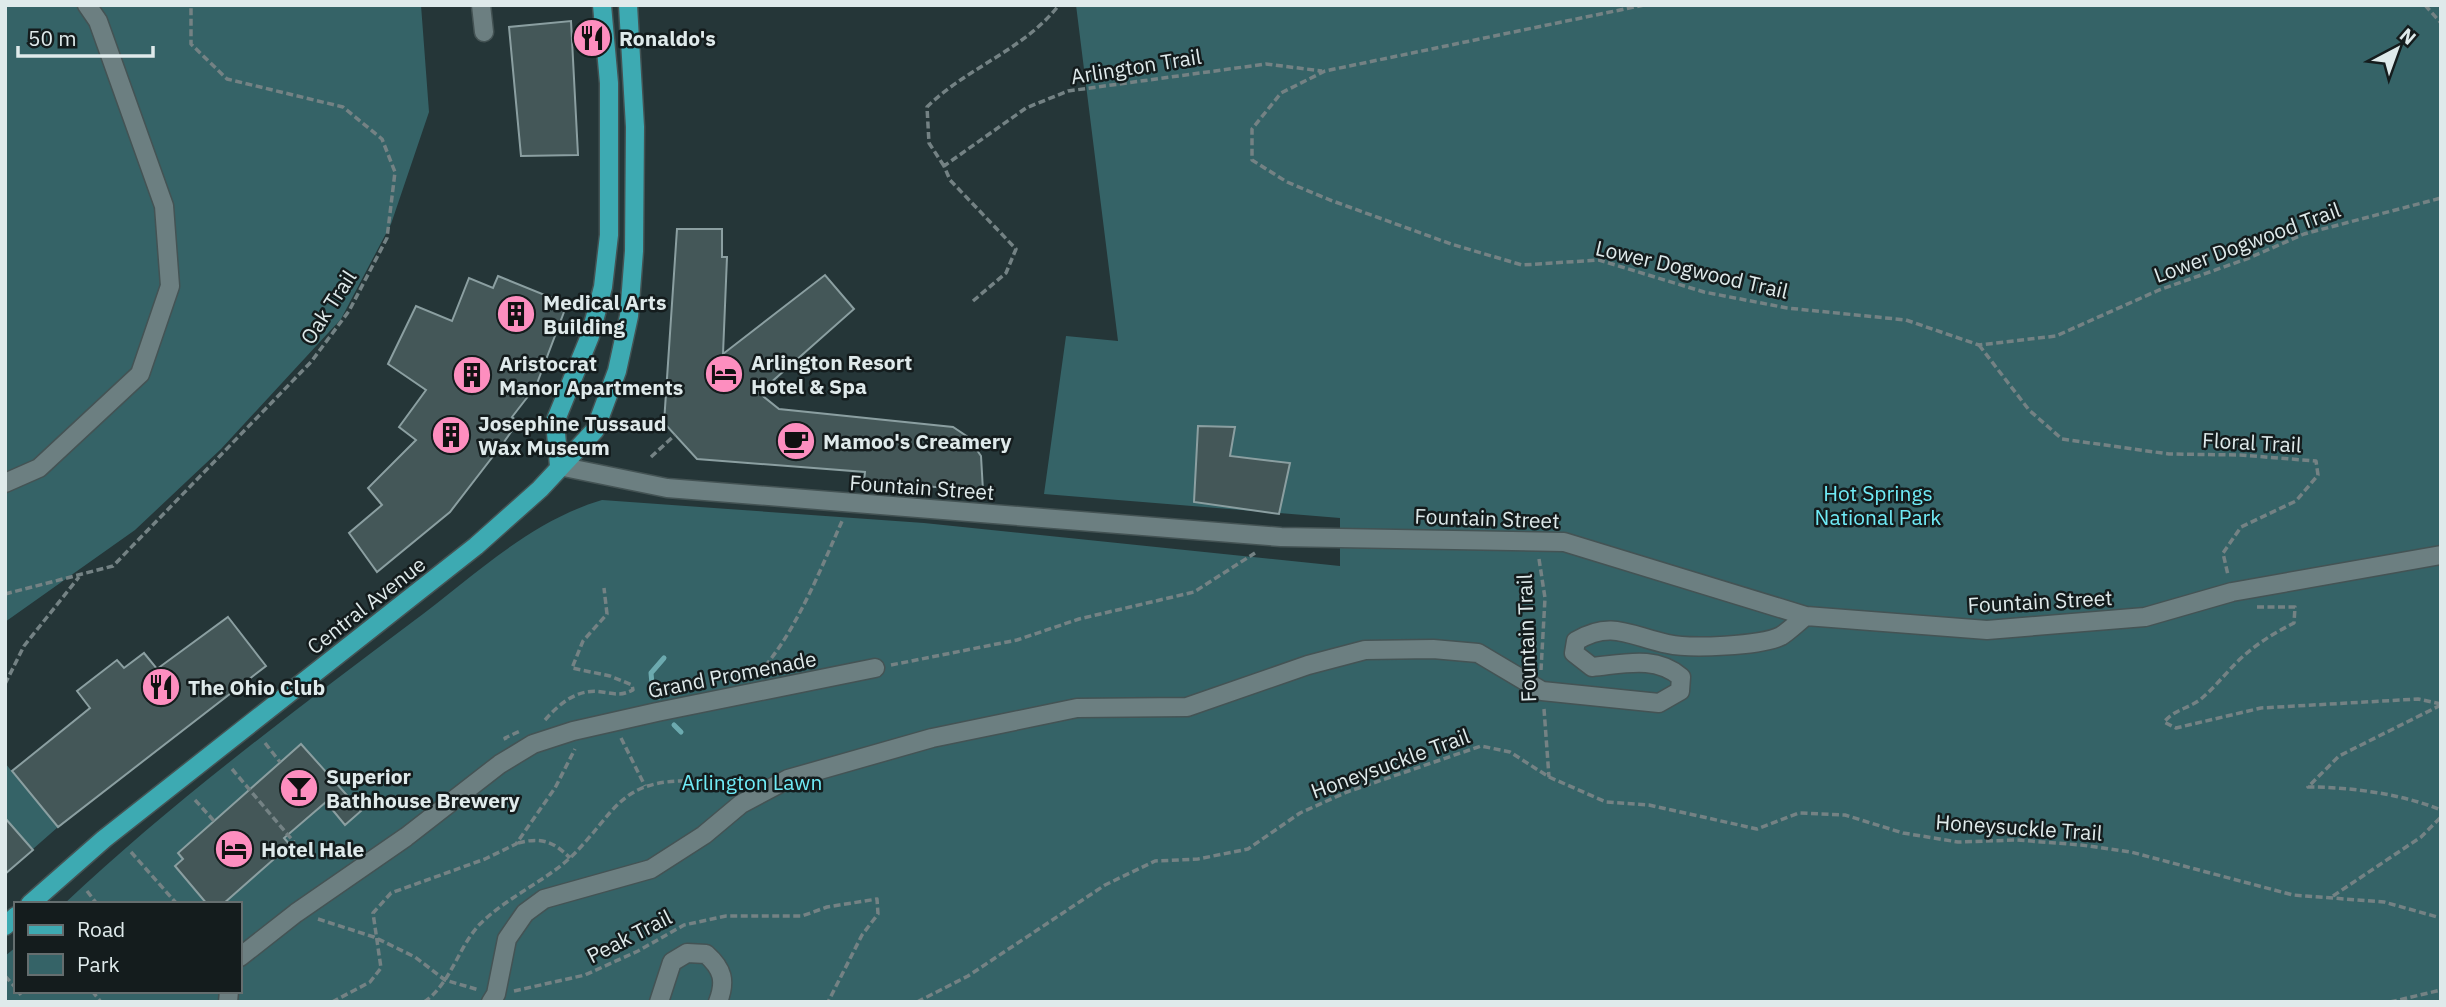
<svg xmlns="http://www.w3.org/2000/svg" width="2446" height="1007" viewBox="0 0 2446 1007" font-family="'IBM Plex Sans',sans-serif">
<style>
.green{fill:#356367}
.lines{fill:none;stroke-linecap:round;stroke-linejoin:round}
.stream{stroke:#6caaaf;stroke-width:5}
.building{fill:#445758;stroke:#8b9fa1;stroke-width:2}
.minor-casing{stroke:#445354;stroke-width:21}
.major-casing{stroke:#445354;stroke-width:21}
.path{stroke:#748284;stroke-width:3.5;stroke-dasharray:7 3.5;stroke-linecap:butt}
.minor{stroke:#6c7f81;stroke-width:18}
.major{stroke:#3daab2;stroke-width:18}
.labels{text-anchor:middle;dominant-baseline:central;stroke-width:5;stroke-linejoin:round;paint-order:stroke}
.poi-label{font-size:21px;font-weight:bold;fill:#dfeaeb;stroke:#141c1d;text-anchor:start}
.street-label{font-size:21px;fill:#dfeaeb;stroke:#141c1d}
.park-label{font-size:21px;fill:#70ebf6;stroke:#141c1d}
</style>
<rect width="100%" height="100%" fill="#253638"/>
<path class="green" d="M 5,5 L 421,5 L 429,112 L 391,224 L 341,319 L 221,449 L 135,530 L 5,622 Z
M 1076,5 L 2441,5 L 2441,1002 L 5,1002 L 5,956 L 16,947 L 16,991 L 240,991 L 240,904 L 64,904 C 172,802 293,712 411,623 C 472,578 528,522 602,500 L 924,523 L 1340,566 L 1340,518 L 1044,494 L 1066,336 L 1118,341 Z
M 5,763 L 58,827 L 33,849 L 5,818 Z"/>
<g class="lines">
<path class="stream" d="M 659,697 L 652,684 L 651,673 L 664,658
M 674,725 L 681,732"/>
</g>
<path class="building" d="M 571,21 L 578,155 L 521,156 L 509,27 Z
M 677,229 L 722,229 L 722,257 L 727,257 L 723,354 L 825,275 L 854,309 L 759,393 L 779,409 L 953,427 L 968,437 L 981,456 L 983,491 L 864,481 L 865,472 L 697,459 L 664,423 Z
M 498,276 L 567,304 L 536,386 L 512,417 L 518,422 L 504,442 L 450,512 L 377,572 L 349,533 L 382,505 L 368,488 L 416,440 L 399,427 L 426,390 L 388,364 L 416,306 L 452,321 L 469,278 L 493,288 Z
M 1198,426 L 1235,427 L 1230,456 L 1290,463 L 1279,514 L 1194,502 Z
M 228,617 L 266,666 L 58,827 L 12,771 L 90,708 L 77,691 L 117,660 L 124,668 L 144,653 L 157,669 Z
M 301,744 L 361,811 L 345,825 L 326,802 L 284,838 L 290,845 L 223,904 L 207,904 L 175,866 L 183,859 L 178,853 Z
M 5,818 L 33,850 L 5,874 Z"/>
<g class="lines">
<g class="minor-casing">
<path id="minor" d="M 481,5 L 484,32
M 559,466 L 667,488 L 1281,537 L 1564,542 L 1806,616 L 1987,630 L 2145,617 L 2232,592 L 2441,555
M 5,483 L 39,468 L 140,374 L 170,286 L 164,206 L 98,21 L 87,5
M 240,957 L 296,913 L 406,837 L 500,764 L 533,744 L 573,731 L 657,712 L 875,668
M 228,1002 L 229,991
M 491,1002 L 496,994 L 507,939 L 525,913 L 544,899 L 651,869 L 704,835 L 741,804 L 788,779 L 932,738 L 1077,708 L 1187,707 L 1308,665 L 1365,650 L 1433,649 L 1478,653 L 1542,691 L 1659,703 L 1680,691 L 1681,677 C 1655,655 1624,664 1592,667 L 1574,653 L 1576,641 C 1612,619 1632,637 1668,644 C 1690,649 1761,646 1781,636 C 1789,631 1798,622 1806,616
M 659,1002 L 672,962 L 687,953 L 706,954 C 723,969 726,981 718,1002"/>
</g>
<g class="major-casing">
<path id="major" d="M 559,466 L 555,422 L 590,336 L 603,287 L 609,235 L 609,83 L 602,5
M 30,904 L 104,839 L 476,546 L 540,489 L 595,430 L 617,371 L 629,316 L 634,251 L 635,127 L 628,5
M 5,926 L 16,916"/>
</g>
<path class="path" d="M 1644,5 L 1325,71 L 1281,93 L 1252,129 L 1252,160 L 1287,182 L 1330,200 L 1451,244 L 1522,265 L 1599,260 L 1704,292 L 1787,308 L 1906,320 L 1979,345 L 2056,336 L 2159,290 L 2249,258 L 2304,234 L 2441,198
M 2425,5 L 2441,23
M 944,166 L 929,143 L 927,107 C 966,68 1024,50 1059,5
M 973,301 L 1006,273 L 1016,249 L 950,180 L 944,166 L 1026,108 L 1068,91 L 1266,64 L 1322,71
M 1979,345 L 2029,410 L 2062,439 L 2169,454 L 2240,455 L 2316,461 L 2318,475 L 2296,501 L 2241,527 L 2223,553 L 2228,575
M 651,457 L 675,435
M 1539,559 L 1545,598 L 1541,670
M 5,594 L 113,566 L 311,362 L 349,311 L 387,238 L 395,172 L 382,139 L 343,107 L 227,79 L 191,44 L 191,6
M 2257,607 L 2295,607 L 2294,623 C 2274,633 2256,644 2239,660 C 2226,673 2215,687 2201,699 C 2188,709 2175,709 2164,722 L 2176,728 L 2261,708 L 2418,699 L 2441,704
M 891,665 L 1017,640 L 1079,619 L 1194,592 L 1255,553
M 758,674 C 795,635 821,568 843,519
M 5,684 L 24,646 L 79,577
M 2441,705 L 2339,756 L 2308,787 C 2351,787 2402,794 2441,810
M 1544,709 L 1549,777
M 545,720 C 560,703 578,688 602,692 C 616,694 620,696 633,690 L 632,685 L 610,676 L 572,668 L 583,641 L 607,614 L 604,588
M 621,738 L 645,786
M 506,740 L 505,738 L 520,731
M 265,743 L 280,762
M 232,769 L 294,842
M 195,800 L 215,822
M 518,843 C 541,837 553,841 570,858
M 131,852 L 177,904
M 87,891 L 97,904
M 2333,896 L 2421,837 L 2441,817
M 318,919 L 374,937 L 415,957 L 445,980 L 479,990
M 5,976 L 16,988
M 18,991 L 21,995
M 92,991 L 101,1002
M 514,991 L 585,975 L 638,951 L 684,925 L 726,916 L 802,916 L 827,907 L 877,899 L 878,914 L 862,935 L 828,1002
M 332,1002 L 370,982 L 381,968 L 373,913 L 391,893 L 485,859 L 516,844 L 555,788 L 575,749
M 424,1002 C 451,984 458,947 480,924 C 507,897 544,882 571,857 C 616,813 618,779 692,781 C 704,781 723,782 732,791
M 917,1002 L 968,976 L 1105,885 L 1155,861 L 1198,859 L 1248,849 L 1300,813 L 1347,792 L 1481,746 L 1510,752 L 1549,777 L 1606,802 L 1649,805 L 1757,829 L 1799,813 L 1845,815 L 1903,833 L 1958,842 L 2017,840 L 2081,845 L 2131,852 L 2293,895 L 2384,902 L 2441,918
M 2390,1002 L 2441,990"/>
<use href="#minor" class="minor"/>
<use href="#major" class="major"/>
</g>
<defs>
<g id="restaurant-disc" transform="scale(2.0125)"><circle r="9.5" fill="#fd8ebf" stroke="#141c1d"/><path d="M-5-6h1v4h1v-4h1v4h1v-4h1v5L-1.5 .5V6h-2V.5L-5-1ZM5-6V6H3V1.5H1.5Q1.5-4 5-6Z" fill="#111"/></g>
<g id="building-disc" transform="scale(2.0125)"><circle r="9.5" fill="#fd8ebf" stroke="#141c1d"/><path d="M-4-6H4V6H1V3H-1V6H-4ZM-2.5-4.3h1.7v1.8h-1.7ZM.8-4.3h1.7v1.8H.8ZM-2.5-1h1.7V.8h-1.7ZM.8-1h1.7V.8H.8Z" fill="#111"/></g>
<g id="hotel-disc" transform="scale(2.0125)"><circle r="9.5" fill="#fd8ebf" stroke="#141c1d"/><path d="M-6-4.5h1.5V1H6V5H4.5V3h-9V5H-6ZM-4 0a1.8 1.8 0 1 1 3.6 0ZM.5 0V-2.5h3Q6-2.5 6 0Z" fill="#111"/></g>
<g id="cafe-disc" transform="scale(2.0125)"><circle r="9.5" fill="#fd8ebf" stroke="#141c1d"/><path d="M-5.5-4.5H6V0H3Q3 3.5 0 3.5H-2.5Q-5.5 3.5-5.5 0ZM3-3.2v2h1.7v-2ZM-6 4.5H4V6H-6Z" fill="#111"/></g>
<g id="bar-disc" transform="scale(2.0125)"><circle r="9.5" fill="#fd8ebf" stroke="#141c1d"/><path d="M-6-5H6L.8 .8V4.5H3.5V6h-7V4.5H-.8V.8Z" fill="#111"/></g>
</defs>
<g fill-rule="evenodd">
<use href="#restaurant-disc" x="592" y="38"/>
<use href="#building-disc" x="516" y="314"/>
<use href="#hotel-disc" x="724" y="374"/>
<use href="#building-disc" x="472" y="375"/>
<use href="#building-disc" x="451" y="435"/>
<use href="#cafe-disc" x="796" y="441"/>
<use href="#restaurant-disc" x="161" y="687"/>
<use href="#bar-disc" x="299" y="788"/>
<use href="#hotel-disc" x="234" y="849"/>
</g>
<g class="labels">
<g class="poi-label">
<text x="619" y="38">Ronaldo's</text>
<text x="543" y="302">Medical Arts<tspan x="543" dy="24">Building</tspan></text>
<text x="751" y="362">Arlington Resort<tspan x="751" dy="24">Hotel &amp; Spa</tspan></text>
<text x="499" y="363">Aristocrat<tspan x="499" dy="24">Manor Apartments</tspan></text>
<text x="478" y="423">Josephine Tussaud<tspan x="478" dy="24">Wax Museum</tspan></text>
<text x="823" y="441">Mamoo's Creamery</text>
<text x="188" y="687">The Ohio Club</text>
<text x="326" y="776">Superior<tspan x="326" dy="24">Bathhouse Brewery</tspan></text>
<text x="261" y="849">Hotel Hale</text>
</g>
<g class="street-label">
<text transform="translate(1136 66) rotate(-9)">Arlington Trail</text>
<text transform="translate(2247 242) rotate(-20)">Lower Dogwood Trail</text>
<text transform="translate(1692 269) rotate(13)">Lower Dogwood Trail</text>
<text transform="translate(328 307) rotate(-57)">Oak Trail</text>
<text transform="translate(2252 442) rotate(3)">Floral Trail</text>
<text transform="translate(922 487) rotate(4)">Fountain Street</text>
<text transform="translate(1487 518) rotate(2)">Fountain Street</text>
<text transform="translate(2040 601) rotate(-3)">Fountain Street</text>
<text transform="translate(366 605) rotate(-38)">Central Avenue</text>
<text transform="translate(1526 638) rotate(-92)">Fountain Trail</text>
<text transform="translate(732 674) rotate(-11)">Grand Promenade</text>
<text transform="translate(1390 763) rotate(-20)">Honeysuckle Trail</text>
<text transform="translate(2019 827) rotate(4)">Honeysuckle Trail</text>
<text transform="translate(629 936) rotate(-27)">Peak Trail</text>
</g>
<g class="park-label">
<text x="1878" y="493">Hot Springs<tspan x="1878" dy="24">National Park</tspan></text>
<text x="752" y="782">Arlington Lawn</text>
</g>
</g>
<rect width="2446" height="1007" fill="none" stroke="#dfeaeb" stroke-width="14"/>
<rect x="14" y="902" width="228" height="91" fill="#141c1d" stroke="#656e6f" stroke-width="2"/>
<rect x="28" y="925" width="35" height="10" fill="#3daab2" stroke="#656e6f" stroke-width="2"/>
<text x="77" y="937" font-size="21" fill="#dfeaeb">Road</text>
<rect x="28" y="954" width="35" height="21" fill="#356367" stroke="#656e6f" stroke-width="2"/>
<text x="77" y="972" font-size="21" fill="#dfeaeb">Park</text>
<g transform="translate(2397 49) rotate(41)" stroke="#141c1d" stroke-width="5" paint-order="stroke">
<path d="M0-5L12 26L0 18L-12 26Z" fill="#dfeaeb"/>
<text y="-10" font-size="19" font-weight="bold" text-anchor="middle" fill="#dfeaeb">N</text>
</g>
<path d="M18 46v10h135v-10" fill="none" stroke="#dfeaeb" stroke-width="3.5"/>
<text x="28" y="46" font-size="21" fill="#dfeaeb" stroke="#141c1d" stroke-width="5" paint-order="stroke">50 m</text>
</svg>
